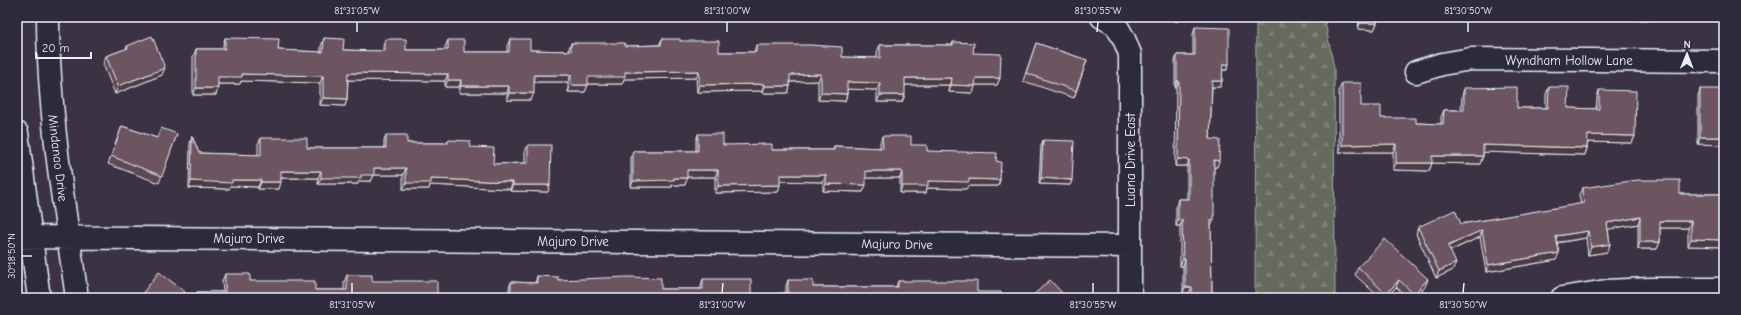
<svg xmlns="http://www.w3.org/2000/svg" width="1741" height="315" viewBox="0 0 1741 315" font-family="'Comic Neue',sans-serif">
<style>
.forest{fill:url(#forest-firs);stroke:#a6aeaa}
.lines{fill:none;stroke-linecap:round;stroke-linejoin:round}
.minor-casing{stroke:#e8f1f8;stroke-width:25}
.minor{stroke:#2f2a3d;stroke-width:22}
.wall{fill:#5d4853;stroke:#e8f1f8}
.shaded-wall{fill:#4c3b43;stroke:#e8f1f8}
.building{fill:#6c5460;stroke:#e8f1f8}
.ticks{fill:none;stroke:#e8f1f8;stroke-width:1.5}
.labels{text-anchor:middle;dominant-baseline:central;stroke-width:4;stroke-linejoin:round;paint-order:stroke}
.street-label{font-size:13px;fill:#e8f1f8;stroke:#2f2a3d}
.neatline{fill:none;stroke:#e8f1f8;stroke-width:1.5}
.ticks-label{font-size:10px;text-anchor:middle;fill:#e8f1f8}
</style>
<defs>
<pattern id="forest-firs" width="22" height="20" patternUnits="userSpaceOnUse"><rect width="22" height="20" fill="#656a5d"/><path d="M5 1l3.5 6h-7zM16 11l3.5 6h-7z" fill="#7b8075"/></pattern>
</defs>
<rect width="100%" height="100%" fill="#3b3244"/>
<filter id="ink" filterUnits="userSpaceOnUse"><feTurbulence type="fractalNoise" baseFrequency=".025" numOctaves="2"/><feDisplacementMap in="SourceGraphic" scale="8" xChannelSelector="R" yChannelSelector="G"/><feConvolveMatrix kernelMatrix="1 2 1 2 8 2 1 2 1" color-interpolation-filters="sRGB"/></filter>
<g filter="url(#ink)">
<path class="forest" d="M 1256,17 L 1324,17 L 1334,68 L 1335,298 L 1255,298 Z"/>
<g class="lines">
<g class="minor-casing">
<path id="minor" d="M 48,17 C 48,111 64,205 77,298
M 1102,17 L 1116,25 L 1124,39 L 1130,54 L 1130,298
M 1416,72 L 1442,64 L 1471,59 L 1724,61
M 17,133 L 39,298
M 17,237 L 1130,246
M 1562,298 L 1606,291 L 1651,289 L 1724,289"/>
</g>
<use href="#minor" class="minor"/>
</g>
<path class="wall" d="M 1173,17 L 1183,17 L 1176,22 Z
M 1359,17 L 1377,17 L 1377,23 L 1374,30 L 1358,29 Z
M 1195,27 L 1229,64 L 1227,70 L 1222,70 L 1222,81 L 1220,87 L 1212,87 L 1210,139 L 1217,167 L 1214,167 L 1211,226 L 1212,298 L 1189,298 L 1189,293 L 1183,293 L 1183,266 L 1180,266 L 1180,226 L 1176,226 L 1176,206 L 1178,199 L 1187,199 L 1187,166 L 1175,166 L 1176,87 L 1175,87 L 1175,61 L 1177,55 L 1193,55 L 1193,34 Z
M 225,38 L 278,50 L 321,52 L 321,46 L 324,38 L 343,50 L 383,51 L 383,46 L 385,39 L 406,50 L 445,50 L 445,47 L 448,40 L 464,52 L 507,52 L 507,46 L 510,39 L 530,50 L 568,51 L 571,43 L 625,46 L 659,45 L 662,39 L 680,41 L 719,52 L 754,52 L 756,45 L 842,57 L 877,58 L 877,52 L 880,45 L 952,45 L 953,42 L 973,53 L 1000,78 L 997,85 L 975,85 L 973,93 L 949,92 L 949,85 L 905,85 L 902,102 L 877,102 L 877,90 L 847,89 L 847,94 L 845,101 L 818,100 L 818,81 L 790,82 L 790,86 L 788,93 L 762,93 L 762,91 L 697,92 L 696,78 L 624,79 L 622,84 L 588,84 L 585,92 L 568,92 L 568,82 L 534,82 L 531,100 L 507,100 L 507,93 L 459,93 L 459,87 L 445,87 L 445,81 L 348,80 L 347,99 L 345,106 L 320,105 L 320,83 L 241,81 L 240,84 L 218,84 L 216,95 L 193,95 L 193,57 L 196,49 L 223,49 L 223,45 Z
M 1036,43 L 1087,60 L 1074,98 L 1023,81 Z
M 127,46 L 162,75 L 115,94 L 103,64 L 106,56 L 126,49 Z
M 1342,83 L 1361,106 L 1381,118 L 1416,123 L 1441,124 L 1441,117 L 1444,110 L 1461,110 L 1462,96 L 1464,88 L 1517,108 L 1546,108 L 1546,94 L 1549,87 L 1568,108 L 1596,109 L 1597,98 L 1599,90 L 1635,136 L 1632,143 L 1588,142 L 1587,148 L 1585,155 L 1483,152 L 1483,156 L 1480,164 L 1432,163 L 1429,171 L 1393,170 L 1393,152 L 1339,152 L 1339,90 Z
M 1700,89 L 1721,94 L 1724,94 L 1724,145 L 1698,144 L 1698,96 Z
M 122,126 L 157,138 L 177,134 L 159,183 L 108,164 Z
M 698,134 L 723,145 L 772,150 L 833,150 L 834,146 L 880,148 L 880,143 L 882,136 L 911,145 L 927,151 L 996,161 L 1000,180 L 998,186 L 968,186 L 966,189 L 927,188 L 926,193 L 900,193 L 900,178 L 866,178 L 863,192 L 823,191 L 823,182 L 780,181 L 778,192 L 715,193 L 715,177 L 687,177 L 685,185 L 672,185 L 672,187 L 631,187 L 631,158 L 633,151 L 696,151 L 696,141 Z
M 386,135 L 407,143 L 447,143 L 448,140 L 470,147 L 493,164 L 525,163 L 525,151 L 528,145 L 548,192 L 510,191 L 510,189 L 430,185 L 429,189 L 403,189 L 403,175 L 374,175 L 371,181 L 359,181 L 358,184 L 318,184 L 318,178 L 281,178 L 279,189 L 258,189 L 258,187 L 230,186 L 229,189 L 189,188 L 190,143 L 192,136 L 199,153 L 258,155 L 258,144 L 261,138 L 307,148 L 384,148 L 384,141 Z
M 1043,140 L 1072,180 L 1070,185 L 1039,184 L 1041,145 Z
M 1582,188 L 1680,194 L 1724,194 L 1724,247 L 1688,246 L 1688,228 L 1660,228 L 1660,242 L 1657,249 L 1638,249 L 1638,224 L 1608,229 L 1610,244 L 1607,252 L 1588,255 L 1586,238 L 1557,243 L 1556,260 L 1486,272 L 1480,237 L 1450,251 L 1453,270 L 1436,278 L 1416,234 L 1418,227 L 1461,224 L 1581,204 L 1579,195 Z
M 1358,267 L 1425,287 L 1415,298 L 1408,298 L 1396,287 L 1386,298 L 1380,298 L 1355,275 Z
M 225,274 L 250,281 L 315,290 L 344,290 L 344,282 L 347,275 L 372,281 L 437,298 L 195,298 L 197,292 L 223,292 L 222,281 Z
M 537,276 L 558,280 L 661,289 L 701,289 L 701,285 L 703,279 L 751,298 L 509,298 L 509,288 L 511,282 L 535,283 Z
M 788,280 L 813,287 L 896,287 L 898,281 L 977,292 L 1001,298 L 766,298 L 767,294 L 786,293 L 786,286 Z"/>
<path class="shaded-wall" d="M 1177,17 L 1183,17 L 1176,22 Z
M 1511,17 L 1724,17 L 1724,20 L 1644,20 L 1597,17 L 1511,18 Z
M 1360,23 L 1377,23 L 1374,30 L 1358,29 Z
M 1223,64 L 1229,64 L 1227,70 L 1220,70 Z
M 165,68 L 162,75 L 115,94 L 118,86 Z
M 699,71 L 696,78 L 624,79 L 622,84 L 585,84 L 588,77 L 625,72 Z
M 348,73 L 448,74 L 445,81 L 346,80 Z
M 242,74 L 323,76 L 320,83 L 241,81 L 240,84 L 216,84 L 218,77 Z
M 821,74 L 818,81 L 788,82 L 790,75 Z
M 534,75 L 571,75 L 568,82 L 531,82 Z
M 905,78 L 952,78 L 949,85 L 902,85 Z
M 976,78 L 1000,78 L 997,85 L 973,85 Z
M 448,80 L 461,80 L 459,87 L 445,87 Z
M 1177,81 L 1179,81 L 1176,87 L 1175,87 Z
M 1212,81 L 1222,81 L 1220,87 L 1210,87 Z
M 847,82 L 880,83 L 877,90 L 845,89 Z
M 764,84 L 762,91 L 697,92 L 699,85 Z
M 571,85 L 588,85 L 585,92 L 568,92 Z
M 951,85 L 975,86 L 973,93 L 949,92 Z
M 461,86 L 509,86 L 507,93 L 459,93 Z
M 764,86 L 790,86 L 788,93 L 762,93 Z
M 196,88 L 218,88 L 216,95 L 193,95 Z
M 509,93 L 534,93 L 531,100 L 507,100 Z
M 821,93 L 847,94 L 845,101 L 818,100 Z
M 880,95 L 905,95 L 902,102 L 877,102 Z
M 323,98 L 347,99 L 345,106 L 320,105 Z
M 1588,135 L 1635,136 L 1632,143 L 1585,142 Z
M 1700,137 L 1724,137 L 1724,145 L 1698,144 Z
M 1396,144 L 1393,152 L 1339,152 L 1342,145 Z
M 1483,145 L 1587,148 L 1585,155 L 1480,152 Z
M 1432,156 L 1483,156 L 1480,164 L 1430,163 Z
M 1178,159 L 1189,160 L 1187,166 L 1175,166 Z
M 1214,160 L 1219,161 L 1217,167 L 1211,167 Z
M 1396,163 L 1432,163 L 1429,171 L 1393,170 Z
M 374,168 L 406,168 L 403,175 L 374,175 L 371,181 L 359,181 L 358,184 L 318,184 L 321,178 Z
M 687,170 L 718,170 L 715,177 L 684,177 Z
M 281,171 L 321,171 L 318,178 L 279,178 Z
M 866,171 L 902,171 L 900,178 L 864,178 Z
M 780,175 L 826,175 L 823,182 L 777,181 Z
M 674,178 L 687,178 L 685,185 L 672,185 L 672,187 L 631,187 L 633,181 Z
M 1041,178 L 1072,180 L 1070,185 L 1039,184 Z
M 431,179 L 513,182 L 510,189 L 430,185 L 429,189 L 403,189 L 406,183 Z
M 969,179 L 1000,180 L 998,186 L 968,186 L 966,189 L 927,188 L 926,193 L 900,193 L 902,186 L 928,181 Z
M 232,180 L 261,180 L 258,187 L 230,186 L 229,189 L 189,188 L 191,181 Z
M 261,182 L 281,182 L 279,189 L 258,189 Z
M 826,184 L 866,185 L 863,192 L 823,191 Z
M 513,185 L 550,185 L 548,192 L 510,191 Z
M 780,185 L 778,192 L 715,193 L 718,186 Z
M 1640,217 L 1638,224 L 1604,230 L 1607,223 Z
M 1178,220 L 1182,220 L 1180,226 L 1176,226 Z
M 1211,220 L 1214,220 L 1211,226 L 1209,226 Z
M 1660,221 L 1691,221 L 1688,228 L 1657,228 Z
M 1482,230 L 1480,237 L 1445,253 L 1448,246 Z
M 1588,231 L 1586,238 L 1554,243 L 1556,236 Z
M 1691,239 L 1724,240 L 1724,247 L 1688,246 Z
M 1640,242 L 1660,242 L 1657,249 L 1638,249 Z
M 1610,244 L 1607,252 L 1588,255 L 1591,247 Z
M 1559,253 L 1556,260 L 1486,272 L 1488,265 Z
M 1183,259 L 1185,259 L 1183,266 L 1180,266 Z
M 1456,263 L 1453,270 L 1436,278 L 1439,271 Z
M 1428,279 L 1425,287 L 1415,298 L 1413,298 L 1414,294 Z
M 1399,280 L 1396,287 L 1386,298 L 1384,298 L 1386,294 Z
M 1185,287 L 1192,287 L 1189,293 L 1183,293 Z"/>
<path class="building" d="M 1361,17 L 1377,17 L 1377,23 L 1360,23 Z
M 1195,27 L 1229,28 L 1229,64 L 1223,64 L 1222,81 L 1212,81 L 1210,139 L 1220,140 L 1219,161 L 1214,160 L 1214,220 L 1211,220 L 1212,298 L 1192,298 L 1192,287 L 1185,287 L 1185,259 L 1183,259 L 1182,220 L 1178,220 L 1178,199 L 1189,199 L 1189,160 L 1178,159 L 1179,81 L 1177,81 L 1177,55 L 1195,55 Z
M 152,36 L 165,68 L 118,86 L 106,56 L 128,48 L 127,46 Z
M 225,38 L 279,39 L 278,50 L 323,52 L 324,38 L 344,39 L 343,50 L 385,51 L 385,39 L 406,39 L 406,50 L 448,50 L 448,40 L 464,40 L 464,52 L 509,52 L 510,39 L 530,39 L 530,50 L 571,51 L 571,43 L 625,43 L 625,46 L 661,45 L 662,39 L 680,39 L 680,41 L 719,41 L 719,52 L 756,52 L 756,45 L 810,45 L 842,47 L 842,57 L 880,58 L 880,45 L 953,45 L 953,42 L 974,43 L 973,53 L 1001,54 L 1000,78 L 976,78 L 975,86 L 951,85 L 952,78 L 905,78 L 905,95 L 880,95 L 880,83 L 847,82 L 847,94 L 821,93 L 821,74 L 790,75 L 790,86 L 764,86 L 764,84 L 699,85 L 699,71 L 625,72 L 625,77 L 588,77 L 588,85 L 571,85 L 571,75 L 534,75 L 534,93 L 509,93 L 509,86 L 461,86 L 461,80 L 448,80 L 448,74 L 348,73 L 347,99 L 323,98 L 323,76 L 242,74 L 242,77 L 218,77 L 218,88 L 196,88 L 196,49 L 225,49 Z
M 1036,43 L 1087,60 L 1076,91 L 1026,73 Z
M 1342,83 L 1361,83 L 1361,106 L 1381,106 L 1381,118 L 1416,118 L 1416,123 L 1443,124 L 1444,110 L 1464,110 L 1464,88 L 1517,87 L 1517,108 L 1548,108 L 1549,87 L 1569,87 L 1568,108 L 1599,109 L 1599,90 L 1636,91 L 1635,136 L 1588,135 L 1587,148 L 1483,145 L 1483,156 L 1432,156 L 1432,163 L 1396,163 L 1396,144 L 1342,145 Z
M 1700,89 L 1721,89 L 1721,94 L 1724,94 L 1724,137 L 1700,137 Z
M 122,126 L 157,138 L 161,128 L 177,134 L 162,176 L 111,156 Z
M 698,134 L 723,134 L 723,145 L 772,144 L 772,150 L 834,150 L 834,146 L 883,148 L 882,136 L 911,136 L 911,145 L 927,145 L 927,151 L 997,153 L 996,161 L 1001,162 L 1000,180 L 969,179 L 969,182 L 928,181 L 928,186 L 902,186 L 902,171 L 866,171 L 866,185 L 826,184 L 826,175 L 780,175 L 780,185 L 718,186 L 718,170 L 687,170 L 687,178 L 674,178 L 674,180 L 633,181 L 633,151 L 698,151 Z
M 386,135 L 407,135 L 407,143 L 448,143 L 448,140 L 470,141 L 470,147 L 494,148 L 493,164 L 528,163 L 528,145 L 551,145 L 550,185 L 513,185 L 513,182 L 431,179 L 431,183 L 406,183 L 406,168 L 374,168 L 374,175 L 361,175 L 361,178 L 321,178 L 321,171 L 281,171 L 281,182 L 261,182 L 261,180 L 232,180 L 232,183 L 191,181 L 192,136 L 199,153 L 261,155 L 261,138 L 307,138 L 307,148 L 386,148 Z
M 1043,140 L 1074,141 L 1072,180 L 1041,178 Z
M 1638,180 L 1680,180 L 1680,194 L 1724,194 L 1724,240 L 1691,239 L 1691,221 L 1660,221 L 1660,242 L 1640,242 L 1640,217 L 1607,223 L 1610,244 L 1591,247 L 1588,231 L 1556,236 L 1559,253 L 1488,265 L 1482,230 L 1448,246 L 1456,263 L 1439,271 L 1418,227 L 1455,210 L 1461,224 L 1584,203 L 1582,188 Z
M 1385,239 L 1428,279 L 1414,294 L 1399,280 L 1386,294 L 1358,267 Z
M 159,272 L 185,292 L 181,298 L 139,298 Z
M 225,274 L 250,274 L 250,281 L 315,281 L 315,290 L 347,290 L 347,275 L 372,275 L 372,281 L 437,281 L 437,298 L 197,298 L 197,292 L 225,292 Z
M 537,276 L 558,277 L 558,280 L 627,277 L 661,278 L 661,289 L 703,289 L 703,279 L 751,279 L 751,298 L 511,298 L 511,282 L 537,283 Z
M 788,280 L 813,280 L 813,287 L 898,287 L 898,281 L 977,281 L 977,292 L 1001,292 L 1001,298 L 767,298 L 767,294 L 788,293 Z
M 1050,280 L 1067,298 L 1030,298 Z"/>
</g>
<path class="ticks" d="M 357,32 L 357,22M 727,32 L 727,22M 1097,32 L 1098,22M 1468,32 L 1468,22M 22,256 L 32,256M 352,293 L 352,283M 722,293 L 723,283M 1093,293 L 1093,283M 1463,293 L 1464,283"/>
<g class="labels">
<g class="street-label">
<text x="1569" y="60">Wyndham Hollow Lane</text>
<text transform="translate(58 158) rotate(83)">Mindanao Drive</text>
<text transform="translate(1130 160) rotate(-90)">Luana Drive East</text>
<text x="249" y="238">Majuro Drive</text>
<text x="573" y="241">Majuro Drive</text>
<text transform="translate(897 244) rotate(1)">Majuro Drive</text>
</g>
</g>
<rect width="1741" height="315" fill="none" stroke="#2f2a3d" stroke-width="44"/>
<g transform="translate(1687 54) rotate(1)" stroke="#2f2a3d" stroke-width="3" paint-order="stroke">
<path d="M0-3L7 15L0 10L-7 15Z" fill="#e8f1f8"/>
<text y="-6" font-size="11" font-weight="bold" text-anchor="middle" fill="#e8f1f8">N</text>
</g>
<path d="M36 52v6h55v-6" fill="none" stroke="#e8f1f8" stroke-width="2"/>
<text x="42" y="52" font-size="12" fill="#e8f1f8" stroke="#2f2a3d" stroke-width="3" paint-order="stroke">20 m</text>
<rect x="22" y="22" width="1697" height="271" class="neatline"/>
<g class="ticks-label">
<text x="357" y="14">81°31'05"W</text>
<text x="727" y="14">81°31'00"W</text>
<text x="1098" y="14">81°30'55"W</text>
<text x="1468" y="14">81°30'50"W</text>
<text transform="translate(11 256) rotate(-90)" y="4">30°18'50"N</text>
<text x="352" y="308">81°31'05"W</text>
<text x="722" y="308">81°31'00"W</text>
<text x="1093" y="308">81°30'55"W</text>
<text x="1463" y="308">81°30'50"W</text>
</g>
</svg>
